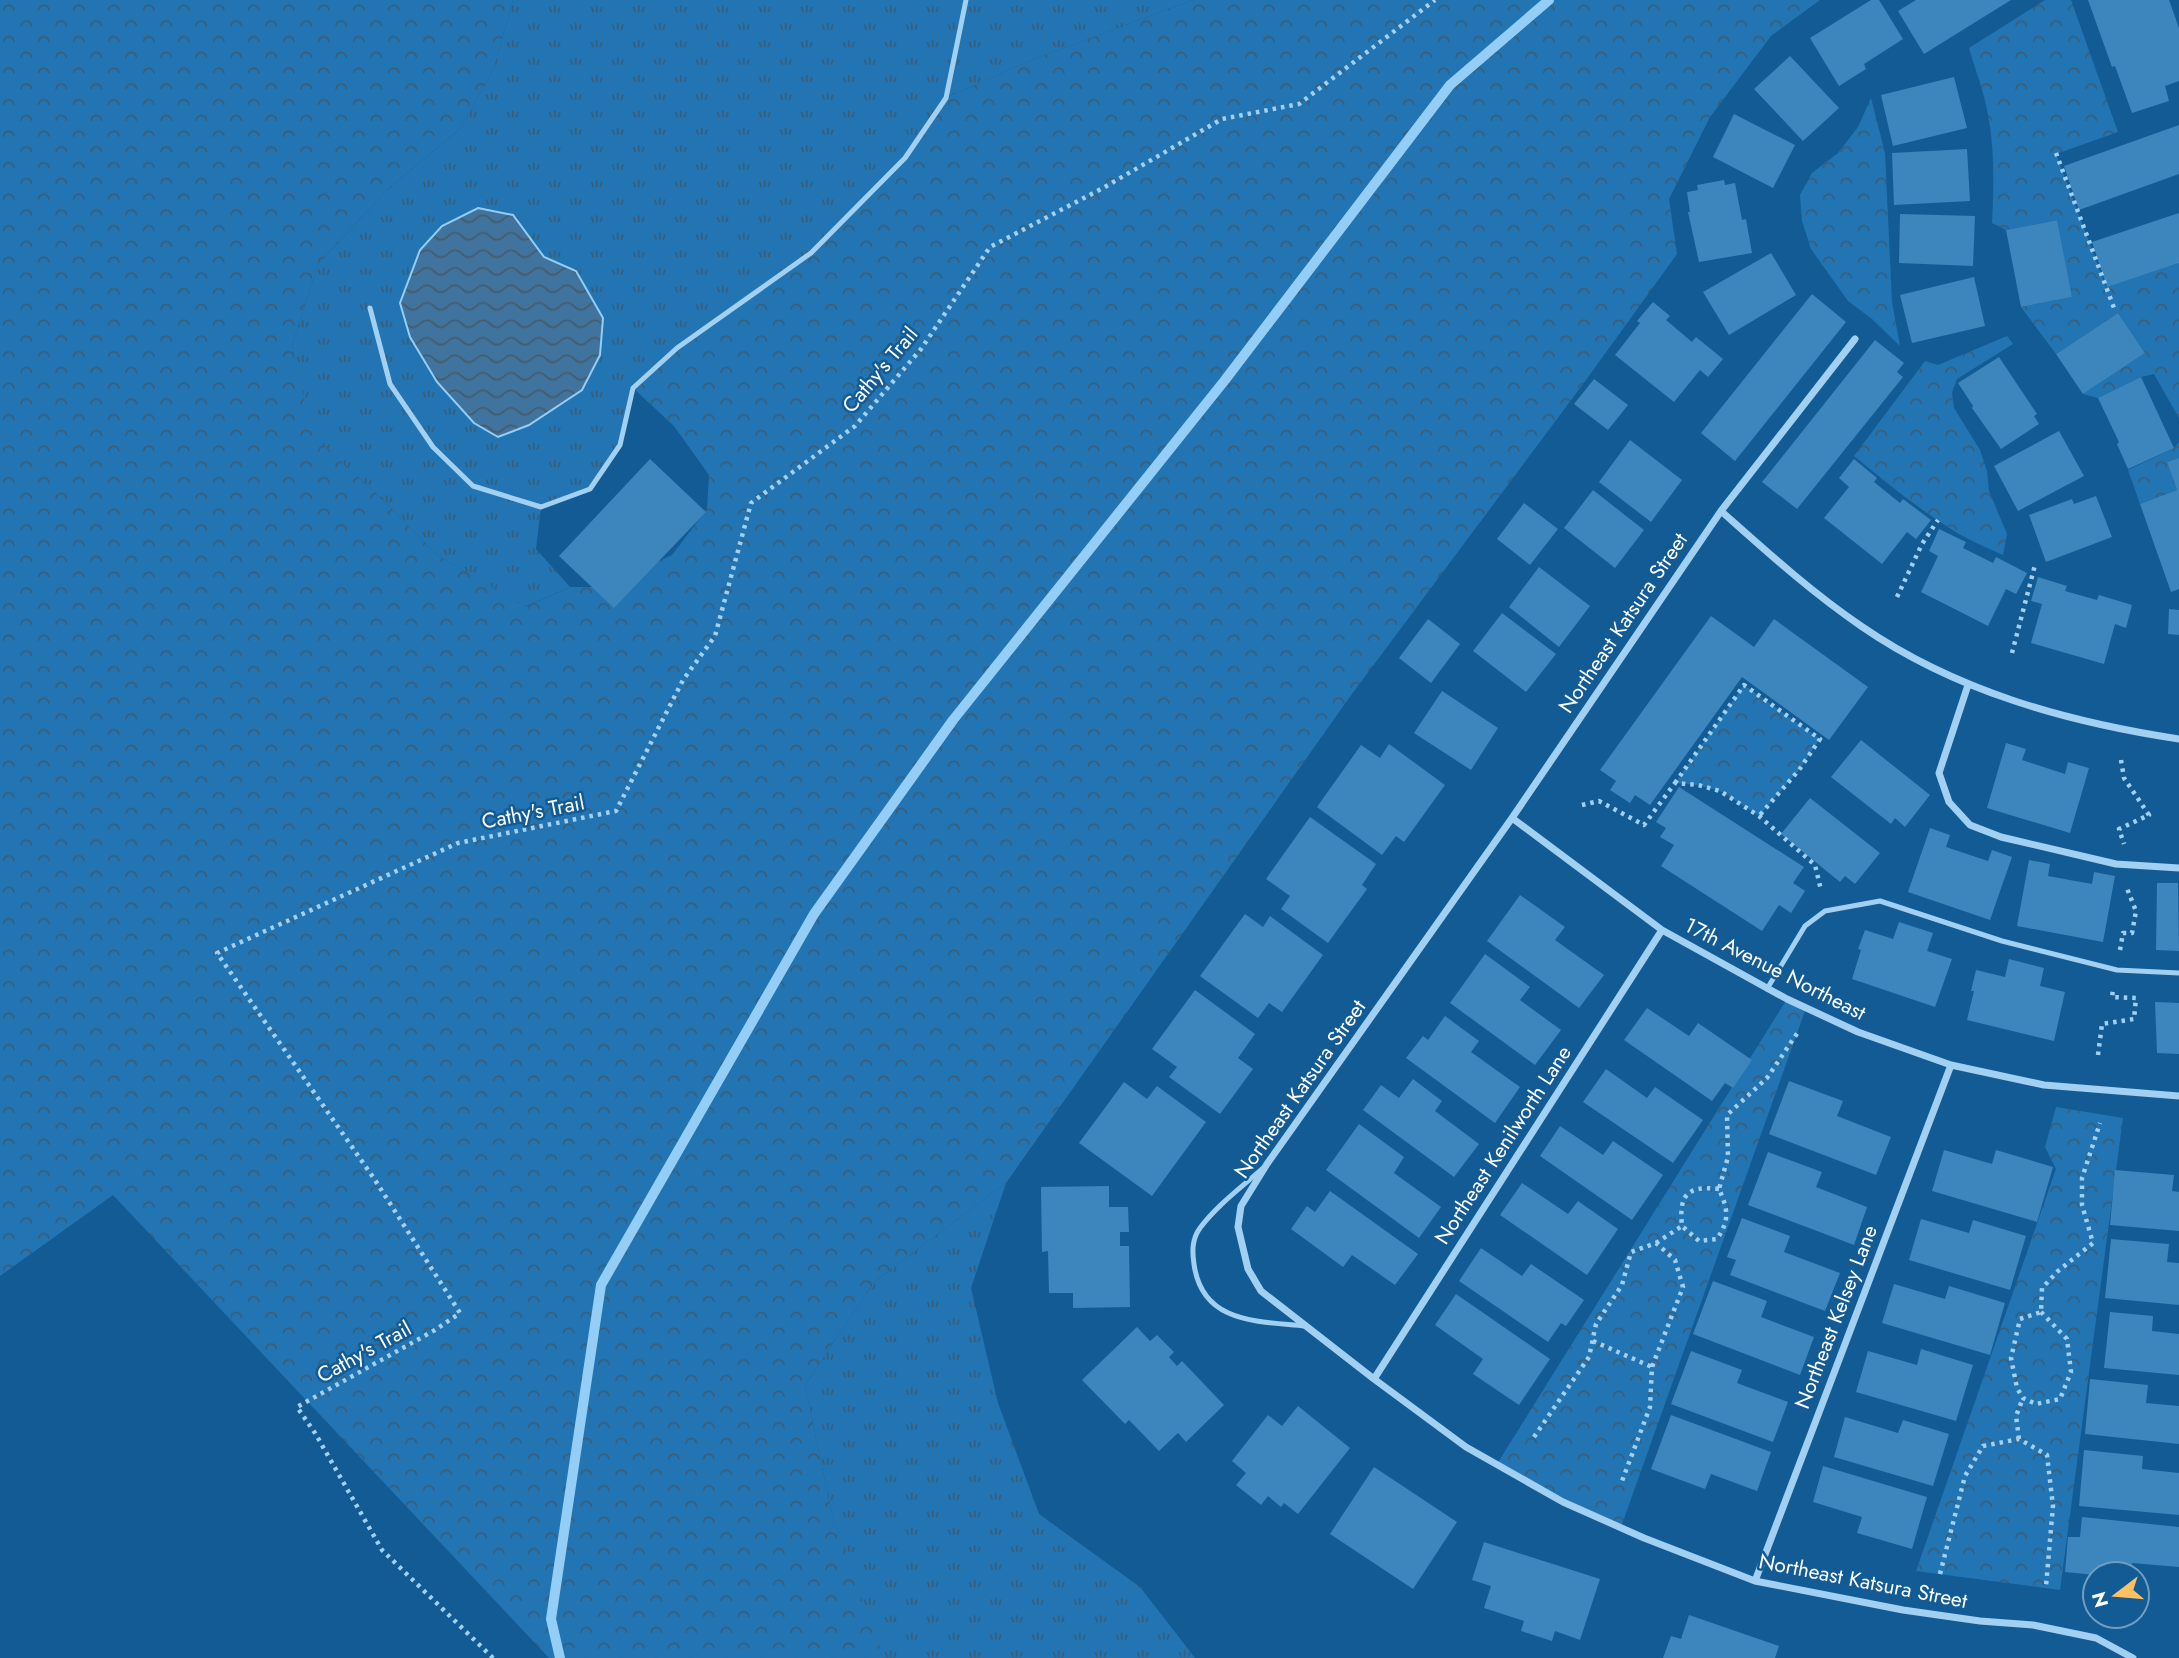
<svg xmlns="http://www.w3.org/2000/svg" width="2179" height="1658" viewBox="0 0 2179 1658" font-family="Jost,sans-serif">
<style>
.grass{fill:url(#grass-tufts)}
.forest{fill:url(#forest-crowns)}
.water{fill:url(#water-waves);stroke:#94cdf5;stroke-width:2}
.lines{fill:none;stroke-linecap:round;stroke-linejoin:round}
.stream{stroke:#94cdf5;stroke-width:10}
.building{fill:#3c85bd}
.path{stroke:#a2d0f2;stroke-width:4.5;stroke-dasharray:3.5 5;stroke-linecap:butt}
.service{stroke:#a2d0f2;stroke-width:5}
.minor{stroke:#a2d0f2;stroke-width:7}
.labels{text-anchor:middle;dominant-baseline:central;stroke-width:5;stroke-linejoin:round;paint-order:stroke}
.street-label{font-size:21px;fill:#fff;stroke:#135b95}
</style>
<defs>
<pattern id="grass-tufts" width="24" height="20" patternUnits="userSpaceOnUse" patternTransform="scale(1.75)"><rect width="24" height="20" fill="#2274b2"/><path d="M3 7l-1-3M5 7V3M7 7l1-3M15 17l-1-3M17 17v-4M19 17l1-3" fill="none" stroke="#395e7a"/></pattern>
<pattern id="forest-crowns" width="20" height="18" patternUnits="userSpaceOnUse" patternTransform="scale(1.75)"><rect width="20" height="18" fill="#2274b2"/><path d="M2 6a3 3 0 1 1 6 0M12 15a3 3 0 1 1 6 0" fill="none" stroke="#395e7a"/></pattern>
<pattern id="water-waves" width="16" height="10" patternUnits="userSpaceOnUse" patternTransform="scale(1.75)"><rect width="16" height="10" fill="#40739d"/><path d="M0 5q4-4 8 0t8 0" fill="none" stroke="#475c6c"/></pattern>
</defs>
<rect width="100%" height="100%" fill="#135b95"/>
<path class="grass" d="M 513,0 L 1193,0 L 1029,61 L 946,98 L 905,158 L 811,253 L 633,388 L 620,445 L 590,489 L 541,507 L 536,549 L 570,587 L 524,607 L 437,555 L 376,493 L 312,436 L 292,346 L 318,264 L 389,188 L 461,128 L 494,68 Z
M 1006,1183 L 971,1288 L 998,1403 L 1039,1514 L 1140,1587 L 1195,1658 L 882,1658 L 833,1519 L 805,1385 L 874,1282 Z"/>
<path class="forest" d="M 0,0 L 513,0 L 494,68 L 461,128 L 389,188 L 318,264 L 292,346 L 313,436 L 376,493 L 437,555 L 525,607 L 570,587 L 606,587 L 672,555 L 707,509 L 709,475 L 674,426 L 633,388 L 677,348 L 811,253 L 905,158 L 946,98 L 1029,61 L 1193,0 L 1820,0 L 1771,36 L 1710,117 L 1669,199 L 1677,254 L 1586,380 L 1349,698 L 1006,1183 L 874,1282 L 805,1385 L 833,1519 L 884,1658 L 549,1658 L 113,1195 L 0,1276 Z
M 2045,0 L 2071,0 L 2118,132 L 2056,154 L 2106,287 L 2179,263 L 2179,418 L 2154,374 L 2141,377 L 2098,398 L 2083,394 L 2145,353 L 2118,313 L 2056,354 L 2021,307 L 2072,297 L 2056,220 L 2006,230 L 1992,223 C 1994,182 1995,141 1985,101 C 1981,83 1974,66 1969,48 Z
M 1871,98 L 1885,153 L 1892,302 L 1900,346 L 1872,319 L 1848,301 L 1811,249 L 1802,221 L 1800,195 L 1812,173 L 1838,153 L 1858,127 Z
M 2007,336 L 2013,344 L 1957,379 L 1952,392 L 1954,408 L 1980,450 L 1987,471 L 1989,491 L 2007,534 L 2003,555 C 1988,548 1973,542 1959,534 C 1921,511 1888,484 1854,456 L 1925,361 L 1938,365 Z
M 2179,442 L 2179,458 L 2167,462 L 2177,490 L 2140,504 L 2128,470 L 2174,448 Z
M 1744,685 L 1820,739 L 1799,770 L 1759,816 L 1720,791 L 1698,785 L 1675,783 Z
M 1787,999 L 1806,1008 L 1621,1527 L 1563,1502 L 1497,1464 Z
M 2056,1107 L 2123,1118 L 2060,1590 L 1916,1571 L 2056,1169 L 2045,1147 Z"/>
<path class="water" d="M 478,208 L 513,215 L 544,257 L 576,271 L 603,318 L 600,355 L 582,390 L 529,425 L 498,437 L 474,423 L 437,382 L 410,337 L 400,303 L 420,250 L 442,226 Z"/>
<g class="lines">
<path class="stream" d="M 560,1658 L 551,1619 L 601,1285 L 814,914 L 953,720 L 1225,380 L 1450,85 L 1549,0"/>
</g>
<path class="building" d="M 1871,0 L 1879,0 L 1903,39 L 1864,64 L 1866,69 L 1839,86 L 1810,38 Z
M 1916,0 L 2011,0 L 1924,54 L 1898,11 Z
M 2088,0 L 2169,0 L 2179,28 L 2179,81 L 2165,86 L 2169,101 L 2132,113 L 2115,66 L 2112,67 Z
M 1790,56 L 1839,108 L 1803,141 L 1754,89 Z
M 1954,77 L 1967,128 L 1893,146 L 1881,95 Z
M 1734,114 L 1795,145 L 1773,188 L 1713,157 Z
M 2179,125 L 2179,174 L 2079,210 L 2064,166 Z
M 1967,149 L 1970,201 L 1894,205 L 1892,153 Z
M 1724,180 L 1725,185 L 1735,183 L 1742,220 L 1746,219 L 1752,253 L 1699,262 L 1688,212 L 1690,212 L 1687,192 L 1698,190 L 1697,185 Z
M 2179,213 L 2179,263 L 2107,287 L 2092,242 Z
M 1900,214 L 1975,216 L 1973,266 L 1899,263 Z
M 2057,220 L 2072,297 L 2021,307 L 2006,230 Z
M 1771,253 L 1796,295 L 1729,335 L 1703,292 Z
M 1974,277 L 1985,326 L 1912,343 L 1900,295 Z
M 1812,294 L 1846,322 L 1735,461 L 1701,433 Z
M 1653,302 L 1670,316 L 1666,320 L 1692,342 L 1696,337 L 1723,359 L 1708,377 L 1700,370 L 1674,402 L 1615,355 L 1640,323 L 1637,321 Z
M 2118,313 L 2145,353 L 2083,394 L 2056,354 Z
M 1875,340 L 1904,363 L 1897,372 L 1903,377 L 1797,509 L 1762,482 Z
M 1999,357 L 2037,414 L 2034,416 L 2039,424 L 2001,449 L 1972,408 L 1973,406 L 1958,383 Z
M 2141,377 L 2174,448 L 2128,469 L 2117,444 L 2119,442 L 2098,398 Z
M 1594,379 L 1628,405 L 1608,430 L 1574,404 Z
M 2059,431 L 2084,476 L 2018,511 L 1994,466 Z
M 1630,440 L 1682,480 L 1651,522 L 1599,482 Z
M 2179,458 L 2179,589 L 2171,592 L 2140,504 L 2177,490 L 2167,462 Z
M 650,459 L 706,512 L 614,608 L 559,556 Z
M 1854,459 L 1877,478 L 1874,482 L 1900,503 L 1903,499 L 1931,520 L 1916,539 L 1907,532 L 1882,564 L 1824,518 L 1849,487 L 1839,478 Z
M 1593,490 L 1644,530 L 1615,568 L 1564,528 Z
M 2096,496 L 2112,537 L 2046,562 L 2029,515 L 2072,499 L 2074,504 Z
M 1524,503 L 1558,529 L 1530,565 L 1497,539 Z
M 1939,529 L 1966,542 L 1963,548 L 1993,563 L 1996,557 L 2027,573 L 2016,594 L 2006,589 L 1988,626 L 1921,592 L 1938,556 L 1929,551 Z
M 1539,567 L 1590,606 L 1559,647 L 1509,607 Z
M 2038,577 L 2067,586 L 2065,591 L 2097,600 L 2099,595 L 2132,605 L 2126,628 L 2115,624 L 2104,664 L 2031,643 L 2042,604 L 2031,601 Z
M 2169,609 L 2179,610 L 2179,635 L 2168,634 Z
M 1502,613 L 1556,654 L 1526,692 L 1473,651 Z
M 1711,616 L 1754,647 L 1774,619 L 1868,687 L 1829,740 L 1742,677 L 1650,805 L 1635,795 L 1630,803 L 1610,790 L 1616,781 L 1600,770 Z
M 1428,619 L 1460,644 L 1431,683 L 1399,658 Z
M 1442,691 L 1498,728 L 1471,770 L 1414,733 Z
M 1861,740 L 1930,795 L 1905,827 L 1895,818 L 1891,824 L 1831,777 Z
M 2006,743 L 2026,749 L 2022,760 L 2065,774 L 2068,762 L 2089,768 L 2070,833 L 1987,808 Z
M 1389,744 L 1445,785 L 1404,842 L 1396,836 L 1382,855 L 1317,807 L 1361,745 L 1380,758 Z
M 1679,787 L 1804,867 L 1793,883 L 1805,891 L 1791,913 L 1779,905 L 1762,931 L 1661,866 L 1674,845 L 1660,837 L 1666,828 L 1656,822 Z
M 1810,798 L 1880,853 L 1855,884 L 1845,876 L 1840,882 L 1781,834 Z
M 1310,817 L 1376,864 L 1362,885 L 1367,889 L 1328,943 L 1281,909 L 1290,896 L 1266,879 Z
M 1930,828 L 1950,835 L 1946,847 L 1988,861 L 1992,850 L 2012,857 L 1990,920 L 1908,892 Z
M 2029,860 L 2050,864 L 2048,876 L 2092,884 L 2094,872 L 2115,876 L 2103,942 L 2017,926 Z
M 2157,883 L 2178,883 L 2179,951 L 2156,950 Z
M 1520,895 L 1565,927 L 1555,940 L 1604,975 L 1579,1008 L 1487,941 Z
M 1245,914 L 1263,927 L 1270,916 L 1323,955 L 1282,1012 L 1269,1003 L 1258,1018 L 1200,976 Z
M 1899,922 L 1933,933 L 1927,951 L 1952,959 L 1935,1007 L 1852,979 L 1861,950 L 1858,949 L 1865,930 L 1893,939 Z
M 1485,954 L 1530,987 L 1520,1000 L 1561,1030 L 1535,1065 L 1450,1003 Z
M 2009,959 L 2044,968 L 2040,986 L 2065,992 L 2054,1041 L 1967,1020 L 1974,991 L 1971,991 L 1976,970 L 2005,977 Z
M 1195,990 L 1255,1034 L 1238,1058 L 1253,1069 L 1220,1114 L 1169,1077 L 1177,1067 L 1152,1049 Z
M 2155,1002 L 2179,1003 L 2179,1054 L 2157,1053 Z
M 1647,1008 L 1689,1036 L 1698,1023 L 1752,1060 L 1733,1088 L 1725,1083 L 1712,1101 L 1624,1040 Z
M 1445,1016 L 1479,1041 L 1471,1052 L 1520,1087 L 1495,1123 L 1406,1058 L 1423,1036 L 1428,1040 Z
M 1606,1069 L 1647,1098 L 1655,1087 L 1703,1120 L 1673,1163 L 1583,1102 Z
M 1413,1079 L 1442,1101 L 1435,1111 L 1479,1144 L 1454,1177 L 1363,1110 L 1381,1085 L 1399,1098 Z
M 1789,1081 L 1843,1101 L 1837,1116 L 1891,1137 L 1876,1175 L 1769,1134 Z
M 1124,1082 L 1147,1099 L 1157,1086 L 1206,1122 L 1152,1196 L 1079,1143 Z
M 1359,1124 L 1404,1157 L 1394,1173 L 1441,1207 L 1419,1238 L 1326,1170 Z
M 1560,1126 L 1603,1155 L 1613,1141 L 1663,1175 L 1632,1220 L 1540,1156 Z
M 1944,1150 L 1992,1164 L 1996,1150 L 2053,1167 L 2037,1222 L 1932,1191 Z
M 1768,1152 L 1822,1172 L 1816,1187 L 1867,1207 L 1854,1245 L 1748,1205 Z
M 2115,1170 L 2174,1175 L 2172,1191 L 2179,1192 L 2179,1231 L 2110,1225 Z
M 1522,1183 L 1568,1214 L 1578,1201 L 1618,1229 L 1587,1275 L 1500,1215 Z
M 1109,1186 L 1109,1207 L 1128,1207 L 1129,1232 L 1120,1232 L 1120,1246 L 1129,1246 L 1130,1307 L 1073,1308 L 1073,1293 L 1049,1293 L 1048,1251 L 1042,1252 L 1041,1187 Z
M 1330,1191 L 1418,1254 L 1395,1285 L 1352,1255 L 1343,1267 L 1291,1229 L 1307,1206 L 1315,1212 Z
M 1742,1218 L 1790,1236 L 1784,1252 L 1840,1273 L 1825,1311 L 1730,1275 L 1736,1260 L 1727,1257 Z
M 1921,1219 L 1969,1233 L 1973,1220 L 2026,1236 L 2010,1290 L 1909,1260 Z
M 2111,1239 L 2169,1244 L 2167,1262 L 2179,1263 L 2179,1305 L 2105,1298 Z
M 1481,1248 L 1522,1276 L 1531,1264 L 1584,1300 L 1566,1326 L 1561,1323 L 1548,1342 L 1459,1281 Z
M 1713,1281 L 1767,1301 L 1761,1317 L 1814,1337 L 1800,1375 L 1693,1334 Z
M 1894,1284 L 1945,1299 L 1949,1286 L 2005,1303 L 1990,1355 L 1882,1323 Z
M 1456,1294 L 1550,1359 L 1519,1405 L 1473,1374 L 1483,1359 L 1435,1325 Z
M 2110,1312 L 2153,1316 L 2152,1331 L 2179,1334 L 2179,1375 L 2104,1368 Z
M 1137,1327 L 1150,1341 L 1157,1335 L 1174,1352 L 1169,1357 L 1177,1366 L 1182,1361 L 1224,1405 L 1186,1442 L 1178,1433 L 1159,1451 L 1129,1420 L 1125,1424 L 1082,1380 Z
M 1921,1349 L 1973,1365 L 1956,1421 L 1856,1392 L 1868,1351 L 1917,1365 Z
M 1691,1351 L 1742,1370 L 1737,1383 L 1788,1402 L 1773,1442 L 1671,1404 Z
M 2090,1379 L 2148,1385 L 2146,1403 L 2179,1406 L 2179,1444 L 2085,1434 Z
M 1298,1406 L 1350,1448 L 1298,1514 L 1284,1503 L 1281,1507 L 1268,1496 L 1261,1505 L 1236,1485 L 1246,1473 L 1232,1461 L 1268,1415 L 1282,1426 Z
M 1671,1415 L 1771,1452 L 1757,1491 L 1711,1474 L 1705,1489 L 1651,1469 Z
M 1845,1417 L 1898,1433 L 1903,1420 L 1949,1434 L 1933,1486 L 1834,1457 Z
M 2084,1450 L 2143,1456 L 2142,1469 L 2179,1473 L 2179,1515 L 2079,1506 Z
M 1823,1466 L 1927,1497 L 1912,1549 L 1857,1533 L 1862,1517 L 1813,1502 Z
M 1374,1467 L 1457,1522 L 1413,1589 L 1330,1534 Z
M 2082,1517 L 2179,1527 L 2179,1567 L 2132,1563 L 2131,1574 L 2095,1575 L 2065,1572 L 2068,1537 L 2080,1537 Z
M 1484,1542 L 1600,1579 L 1580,1640 L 1555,1631 L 1552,1641 L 1521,1631 L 1524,1621 L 1484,1608 L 1491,1586 L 1472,1580 Z
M 1689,1615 L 1779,1646 L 1775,1658 L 1663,1658 L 1671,1636 L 1681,1639 Z"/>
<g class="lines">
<path class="path" d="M 2056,153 L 2114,308
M 1897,597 L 1922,544 L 1938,520
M 2012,653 L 2035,565
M 2121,760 L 2124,778 L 2149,815 L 2119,829 L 2124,844
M 1675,783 L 1744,685 L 1820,739 L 1799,770 L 1759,816
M 1582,805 L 1599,801 L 1644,825 L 1675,783 L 1698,785 L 1720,791 L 1759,816 L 1815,865 L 1821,890
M 2120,950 L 2123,933 L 2132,933 L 2136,911 L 2126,886
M 2098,1055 L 2102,1024 L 2134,1019 L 2136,998 L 2112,997 L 2113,990
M 1719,1189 C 1686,1185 1679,1196 1682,1226 L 1699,1241 L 1717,1239 C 1730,1219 1728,1210 1719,1189 L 1728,1157 L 1727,1115 L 1767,1078 L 1798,1032
M 1656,1243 L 1682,1226
M 2041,1312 L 2067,1339 L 2071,1372 L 2060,1399 L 2036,1404 L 2023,1398 L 2017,1388 L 2011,1358 L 2020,1319 L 2041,1312 L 2042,1288 L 2058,1271 L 2093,1243 L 2082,1205 L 2082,1178 L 2100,1123
M 1593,1341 L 1652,1367
M 1534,1437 L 1589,1357 L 1596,1324 L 1622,1285 L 1631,1252 L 1656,1243 L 1675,1260 L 1683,1287 L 1652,1367 L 1650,1407 L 1622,1481
M 2019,1439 L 2016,1416 L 2023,1398
M 1940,1574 L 1965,1476 L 1983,1446 L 2019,1439 L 2047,1455 L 2053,1506 L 2046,1586
M 493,1658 L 382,1550 L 315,1433 L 297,1407 L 435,1330 L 460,1313 L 375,1180 L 217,953 L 458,843 L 616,811 L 683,680 L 715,636 L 751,503 L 855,426 L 921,349 L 990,247 L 1103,188 L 1222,119 L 1299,104 L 1435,0"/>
<path class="service" d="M 370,308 L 390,384 L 433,447 L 473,486 L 541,507 L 590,489 L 620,445 L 633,388 L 677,348 L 811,253 L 905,158 L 946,98 L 966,0
M 1767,989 L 1805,926 L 1825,911 L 1880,901 L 2002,941 L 2117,970 L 2179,973
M 1263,1168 C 1242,1187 1217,1205 1200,1228 C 1192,1239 1192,1251 1194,1264 C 1202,1324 1258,1321 1305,1326"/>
<path class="minor" d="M 1855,339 L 1721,511 L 1512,818 L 1267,1164 L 1241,1206 L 1238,1227 L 1248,1269 L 1261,1291 L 1374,1379 L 1466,1447 L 1563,1502 L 1644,1538 L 1755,1581 L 1903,1610 L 1980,1621 L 2033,1625 L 2096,1638 L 2133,1658
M 1721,511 C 1766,551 1811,592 1861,626 C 1955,691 2067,722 2179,739
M 1968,685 L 1939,773 L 1949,802 L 1970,825 L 2001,837 L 2116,864 L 2179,868
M 1512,818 L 1662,930 L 1787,999 L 1858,1032 L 1951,1065 L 2044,1085 L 2179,1096
M 1374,1379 L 1662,930
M 1755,1581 L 1951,1065"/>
</g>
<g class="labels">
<g class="street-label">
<text transform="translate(880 370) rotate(-50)">Cathy's Trail</text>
<text transform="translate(1623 623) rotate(-56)">Northeast Katsura Street</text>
<text transform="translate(533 812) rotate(-11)">Cathy's Trail</text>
<text transform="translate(1775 969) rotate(27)">17th Avenue Northeast</text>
<text transform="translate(1300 1089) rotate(-55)">Northeast Katsura Street</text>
<text transform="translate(1503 1145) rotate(-57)">Northeast Kenilworth Lane</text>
<text transform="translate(1836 1317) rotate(-69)">Northeast Kelsey Lane</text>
<text transform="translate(364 1352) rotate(-29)">Cathy's Trail</text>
<text transform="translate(1863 1581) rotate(11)">Northeast Katsura Street</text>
</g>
</g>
<g transform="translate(2116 1595) rotate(254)"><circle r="33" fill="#135b95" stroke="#719dbf" stroke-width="2"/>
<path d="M0-5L12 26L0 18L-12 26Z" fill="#ffc064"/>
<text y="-10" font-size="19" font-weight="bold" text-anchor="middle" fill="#ffffff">N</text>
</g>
</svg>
